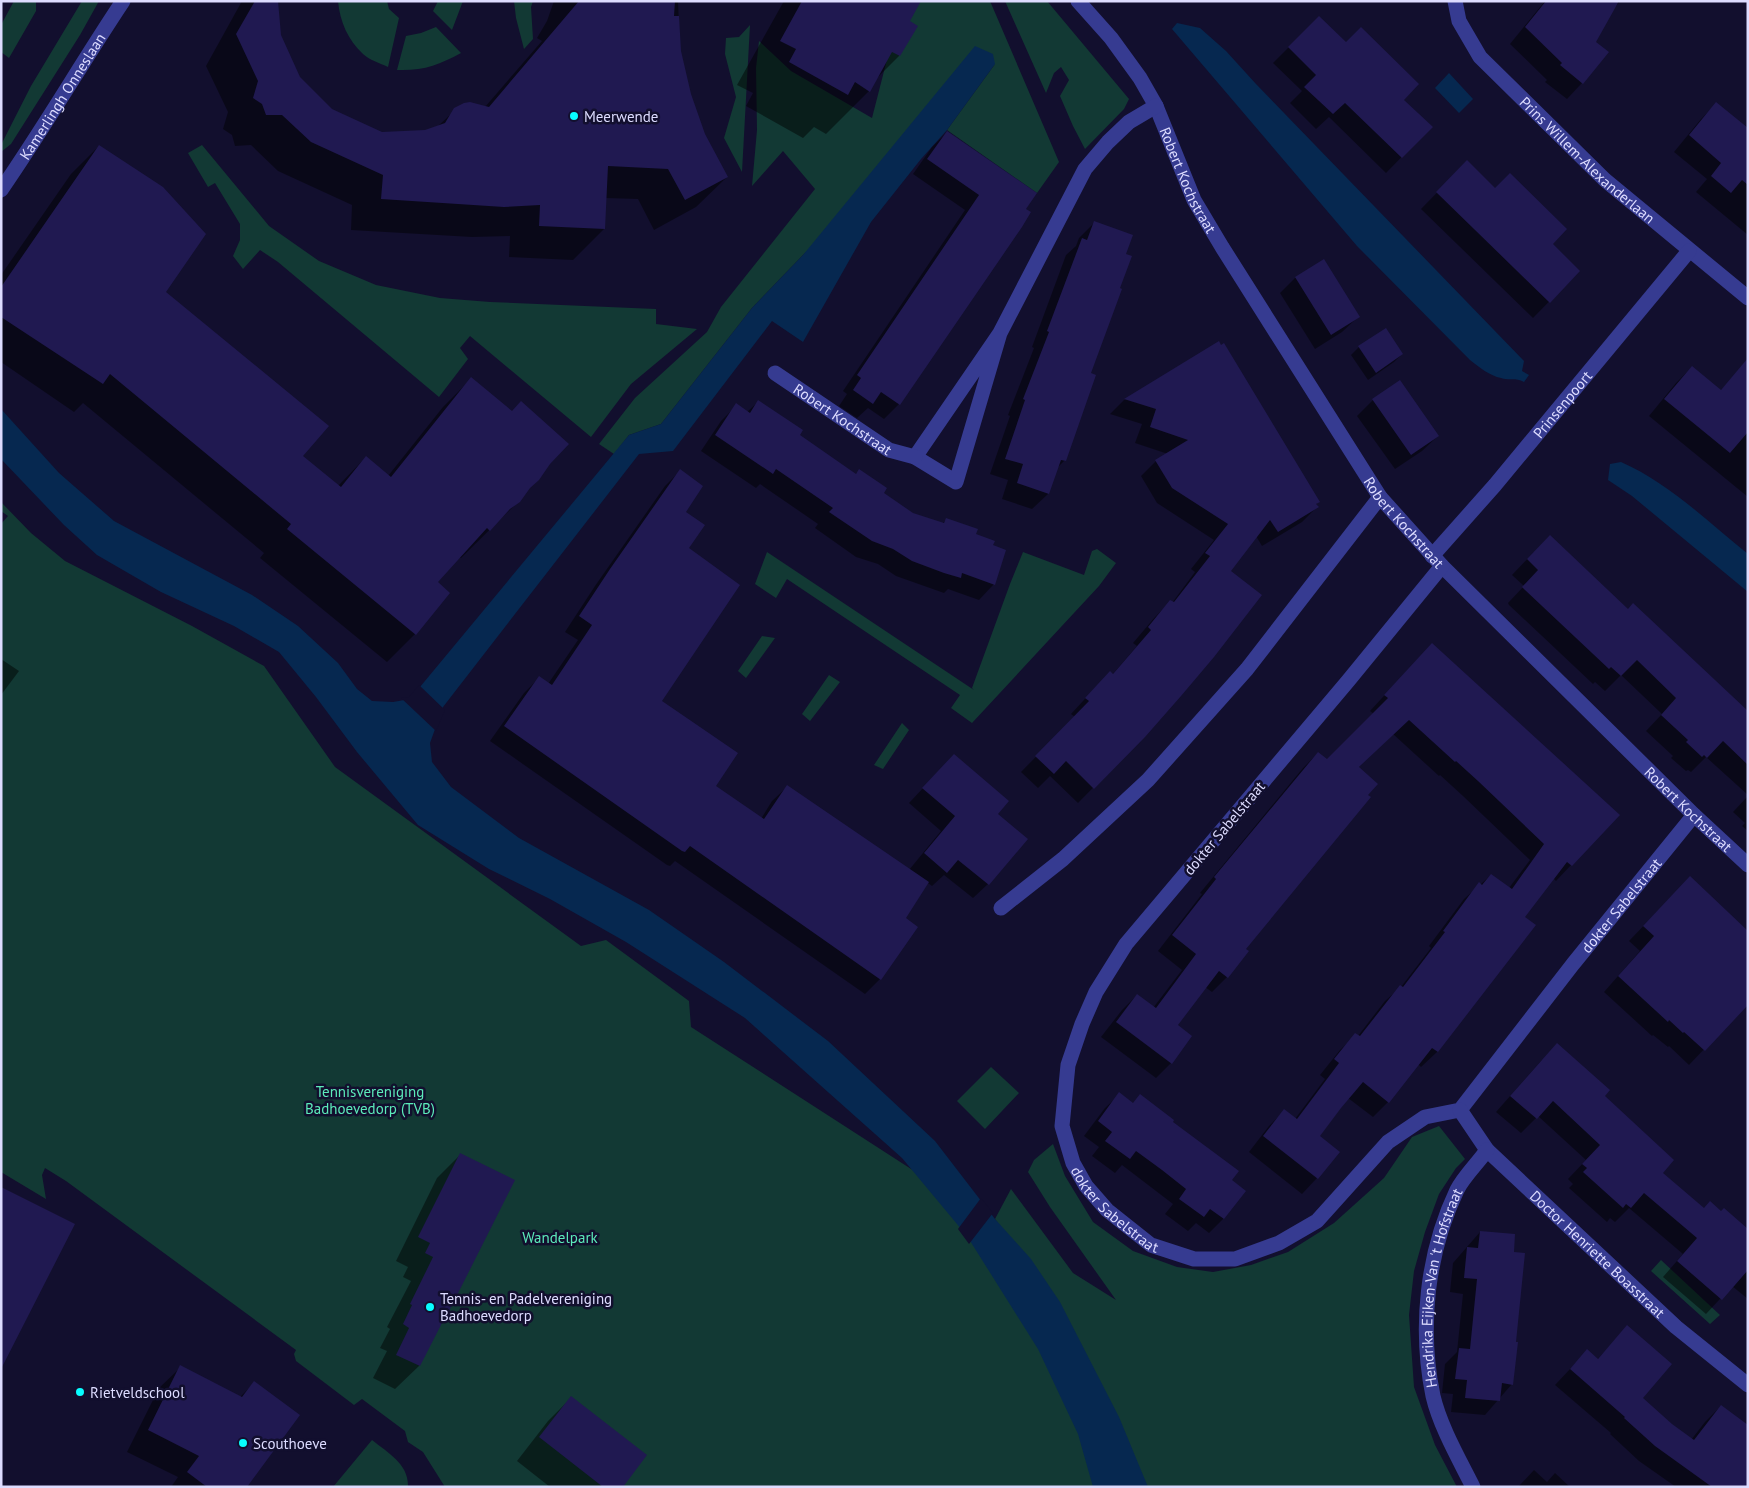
<svg xmlns="http://www.w3.org/2000/svg" width="1749" height="1488" viewBox="0 0 1749 1488" font-family="'PT Sans',sans-serif">
<style>
.green{fill:#123934}
.water{fill:#062850}
.pier{fill:#120f2e}
.shadow{fill:#0007}
.building{fill:#201951}
.lines{fill:none;stroke-linecap:round;stroke-linejoin:round}
.minor{stroke:#363b91;stroke-width:15}
.poi-dot{fill:#08fdff;stroke:#120f2e;stroke-width:2}
.labels{text-anchor:middle;dominant-baseline:central;stroke-width:5;stroke-linejoin:round;paint-order:stroke}
.street-label{font-size:15px;fill:#dddcff;stroke:#120f2e}
.poi-label{font-size:15px;fill:#dddcff;stroke:#120f2e;text-anchor:start}
.park-label{font-size:15px;fill:#5cebba;stroke:#120f2e}
</style>
<rect width="100%" height="100%" fill="#120f2e"/>
<path class="green" d="M 14,1 L 36,1 L 36,11 L 9,58 L 1,52 L 1,25 Z
M 82,1 L 99,1 L 80,35 L 11,144 L 1,152 L 1,145 L 31,86 Z
M 338,1 L 387,1 L 389,9 L 399,18 L 388,67 C 380,63 369,60 363,54 C 348,40 340,22 338,1 Z
M 438,1 L 463,1 L 452,30 L 433,11 Z
M 514,1 L 533,1 L 531,7 L 533,39 L 524,49 L 516,18 Z
M 902,1 L 990,1 L 1059,162 L 1037,193 L 947,130 L 995,64 L 803,255 L 752,308 L 661,424 L 629,435 L 614,454 L 599,444 L 635,398 L 707,332 L 721,307 L 815,189 L 783,151 L 752,186 L 757,130 L 756,68 L 759,41 L 791,71 L 872,118 Z
M 1005,1 L 1047,1 L 1129,99 L 1124,109 L 1085,149 L 1073,126 L 1060,96 L 1069,80 L 1061,67 L 1054,73 L 1046,93 Z
M 750,25 L 742,172 L 724,138 L 736,97 L 725,54 L 726,38 L 739,37 Z
M 436,27 L 461,53 C 439,65 423,71 397,70 L 406,36 L 421,33 Z
M 202,145 L 269,226 L 319,261 L 376,285 L 440,298 L 490,302 L 656,309 L 656,324 L 697,329 L 631,384 L 591,437 L 470,336 L 460,348 L 468,359 L 439,397 L 278,262 L 260,250 L 243,269 L 233,256 L 240,240 L 240,224 L 215,183 L 208,187 L 188,153 Z
M 1,502 L 31,533 L 65,561 L 192,626 L 264,666 L 335,767 L 581,946 L 606,940 L 689,1001 L 691,1027 L 1001,1227 L 995,1219 L 1011,1189 L 1073,1273 L 1116,1300 L 1050,1207 L 1028,1172 L 1034,1160 L 1053,1144 L 1065,1176 L 1093,1222 L 1133,1251 L 1177,1267 L 1213,1272 L 1251,1265 L 1288,1252 L 1334,1223 L 1384,1178 L 1412,1137 L 1439,1126 L 1465,1159 L 1456,1168 L 1439,1194 L 1425,1232 L 1414,1271 L 1409,1315 L 1414,1387 L 1435,1445 L 1457,1487 L 445,1487 L 423,1452 L 408,1442 L 405,1431 L 362,1399 L 354,1405 L 296,1361 L 294,1354 L 296,1350 L 66,1181 L 45,1168 L 42,1175 L 46,1199 L 1,1172 L 1,524 L 8,516 L 1,511 Z
M 1097,549 L 1116,563 L 1099,586 L 972,723 L 951,708 L 960,695 L 787,579 L 776,598 L 755,584 L 767,552 L 974,690 L 972,688 L 1010,584 L 1023,552 L 1084,575 L 1092,551 Z
M 762,636 L 775,638 L 746,678 L 738,671 Z
M 829,675 L 840,682 L 810,721 L 802,714 Z
M 902,723 L 909,730 L 883,769 L 874,765 Z
M 991,1067 L 1019,1093 L 985,1129 L 957,1101 Z
M 1661,1260 L 1720,1315 L 1710,1324 L 1651,1271 Z
M 372,1440 C 388,1453 409,1464 408,1487 L 333,1487 Z"/>
<path class="water" d="M 1177,23 L 1200,28 L 1226,51 L 1256,84 L 1524,361 L 1522,371 L 1529,375 L 1524,382 C 1515,377 1510,381 1501,378 C 1490,376 1479,367 1470,360 L 1357,246 L 1172,29 Z
M 975,46 L 993,54 L 995,64 L 947,130 L 921,159 L 871,222 L 803,342 L 772,321 L 673,451 L 639,454 L 443,707 L 430,743 L 432,762 L 451,787 L 519,838 L 649,910 L 724,962 L 828,1041 L 935,1141 L 995,1219 L 1031,1259 L 1060,1302 L 1119,1417 L 1148,1487 L 1093,1487 L 1078,1434 L 1038,1349 L 967,1236 L 902,1158 L 745,1018 L 626,942 L 550,899 L 489,869 L 418,825 L 357,752 L 316,697 L 279,652 L 234,626 L 161,592 L 97,555 L 64,525 L 1,459 L 1,409 L 59,473 L 114,521 L 252,595 L 298,626 L 338,663 L 357,689 L 372,701 L 393,702 L 410,699 L 629,435 L 661,424 L 752,308 L 803,255 Z
M 1449,73 L 1473,99 L 1459,113 L 1435,88 Z
M 1621,462 C 1669,483 1708,522 1748,554 L 1748,592 L 1632,496 L 1608,480 L 1610,464 Z"/>
<path class="pier" d="M 419,685 L 445,710 L 436,731 L 401,698 L 409,697 Z
M 981,1198 L 993,1213 L 969,1244 L 958,1229 Z"/>
<path class="shadow" d="M 242,1 L 277,1 L 279,35 L 299,78 L 332,110 L 382,133 L 425,131 L 437,127 L 451,114 L 485,107 L 542,41 L 537,38 L 547,21 L 554,1 L 678,1 L 680,51 L 689,95 L 704,135 L 727,177 L 696,207 L 654,230 L 638,199 L 605,198 L 604,229 L 573,260 L 509,257 L 510,236 L 472,237 L 351,230 L 352,205 L 278,171 L 251,145 L 235,146 L 232,135 L 223,129 L 228,112 L 206,66 Z
M 784,1 L 919,1 L 908,22 L 899,56 L 876,79 L 869,91 L 826,134 L 814,127 L 803,138 L 746,106 L 753,93 L 737,85 Z
M 1545,1 L 1620,1 L 1612,11 L 1595,43 L 1607,53 L 1582,83 L 1567,99 L 1545,82 L 1547,80 L 1510,44 Z
M 1319,17 L 1431,127 L 1386,173 L 1329,117 L 1316,129 L 1290,103 L 1302,91 L 1273,63 Z
M 1716,104 L 1748,129 L 1748,235 L 1696,192 L 1707,179 L 1674,152 L 1701,119 Z
M 947,132 L 1036,193 L 899,404 L 884,419 L 868,408 L 857,418 L 839,406 L 847,394 L 843,391 L 965,210 L 913,174 L 932,147 Z
M 99,146 L 165,292 L 301,456 L 338,486 L 366,457 L 388,476 L 443,407 L 471,379 L 549,463 L 519,501 L 461,558 L 459,557 L 436,583 L 415,634 L 387,662 L 260,558 L 264,553 L 83,403 L 74,412 L 1,362 L 1,275 L 71,174 Z
M 1467,162 L 1579,271 L 1533,318 L 1421,209 Z
M 1094,223 L 1065,460 L 1056,469 L 1048,494 L 1032,509 L 1002,499 L 1008,480 L 990,474 L 1010,416 L 1008,415 L 1034,348 L 1032,347 L 1066,255 L 1076,246 L 1079,238 Z
M 1323,261 L 1358,317 L 1342,332 L 1315,349 L 1280,293 L 1295,278 Z
M 1385,330 L 1402,354 L 1394,362 L 1368,380 L 1351,355 L 1359,347 Z
M 1218,343 L 1318,502 L 1315,505 L 1317,507 L 1302,522 L 1262,546 L 1256,536 L 1229,571 L 1144,736 L 1078,803 L 1050,776 L 1038,788 L 1021,772 L 1075,717 L 1071,714 L 1095,688 L 1112,675 L 1137,646 L 1133,643 L 1155,617 L 1170,602 L 1172,603 L 1195,572 L 1191,569 L 1214,540 L 1157,503 L 1141,476 L 1156,461 L 1168,454 L 1135,443 L 1142,424 L 1110,414 L 1124,400 Z
M 1692,367 L 1720,391 L 1735,376 L 1748,386 L 1748,497 L 1649,416 L 1676,383 Z
M 1373,400 L 1438,436 L 1422,451 L 1395,469 L 1357,416 Z
M 758,402 L 798,436 L 855,475 L 859,471 L 882,493 L 913,514 L 942,524 L 947,519 L 992,545 L 994,584 L 979,600 L 948,589 L 944,593 L 896,576 L 878,564 L 856,557 L 815,528 L 818,524 L 760,484 L 756,488 L 701,451 L 721,421 L 737,405 L 747,412 Z
M 680,471 L 688,549 L 660,701 L 714,786 L 761,819 L 772,801 L 787,787 L 909,870 L 941,831 L 909,803 L 940,770 L 997,814 L 988,884 L 973,898 L 944,875 L 932,886 L 928,883 L 904,919 L 880,979 L 865,994 L 675,861 L 670,866 L 667,865 L 490,741 L 524,693 L 539,678 L 548,684 L 578,640 L 565,632 L 595,586 L 665,486 Z
M 1534,552 L 1628,611 L 1748,713 L 1748,795 L 1706,757 L 1691,772 L 1688,770 L 1686,771 L 1671,758 L 1673,756 L 1646,731 L 1662,714 L 1621,675 L 1605,691 L 1595,682 L 1593,684 L 1509,605 L 1508,603 L 1524,586 L 1512,575 Z
M 1,659 L 19,671 L 1,695 Z
M 1417,660 L 1618,815 L 1556,881 L 1553,878 L 1523,917 L 1534,925 L 1437,1052 L 1421,1067 L 1418,1064 L 1388,1102 L 1373,1117 L 1348,1098 L 1318,1136 L 1338,1152 L 1317,1178 L 1302,1194 L 1249,1152 L 1269,1126 L 1284,1111 L 1295,1119 L 1325,1079 L 1320,1075 L 1340,1050 L 1356,1035 L 1358,1036 L 1385,1001 L 1401,987 L 1431,948 L 1429,946 L 1464,899 L 1491,875 L 1509,888 L 1530,860 L 1463,796 L 1440,775 L 1439,776 L 1393,734 L 1358,768 L 1245,949 L 1247,951 L 1227,977 L 1212,992 L 1205,987 L 1176,1025 L 1171,1063 L 1156,1078 L 1101,1037 L 1122,1010 L 1137,995 L 1153,1008 L 1182,970 L 1158,951 L 1202,894 L 1200,893 L 1303,768 L 1318,753 L 1327,761 L 1374,714 L 1370,711 Z
M 1748,796 L 1748,831 L 1742,826 L 1745,823 L 1733,812 Z
M 1675,893 L 1748,1003 L 1689,1065 L 1669,1046 L 1668,1047 L 1653,1035 L 1652,1036 L 1604,992 L 1640,951 L 1629,941 Z
M 1542,1060 L 1603,1096 L 1661,1173 L 1704,1209 L 1748,1230 L 1748,1299 L 1732,1286 L 1706,1314 L 1663,1277 L 1683,1254 L 1629,1208 L 1615,1222 L 1610,1218 L 1607,1222 L 1569,1188 L 1573,1184 L 1568,1179 L 1586,1160 L 1538,1116 L 1521,1133 L 1496,1112 Z
M 1120,1094 L 1132,1104 L 1171,1122 L 1230,1180 L 1224,1218 L 1209,1233 L 1196,1223 L 1188,1231 L 1165,1214 L 1173,1204 L 1122,1165 L 1115,1173 L 1092,1156 L 1099,1147 L 1084,1136 L 1105,1108 Z
M 461,1154 L 440,1324 L 419,1366 L 395,1389 L 373,1378 L 387,1351 L 380,1348 L 390,1329 L 387,1327 L 411,1281 L 403,1277 L 408,1267 L 396,1261 L 437,1178 Z
M 1480,1232 L 1512,1253 L 1514,1343 L 1512,1384 L 1485,1415 L 1451,1412 L 1453,1394 L 1442,1393 L 1445,1364 L 1457,1352 L 1463,1294 L 1450,1292 L 1453,1263 Z
M 1627,1327 L 1641,1398 L 1671,1425 L 1691,1440 L 1705,1422 L 1721,1406 L 1748,1487 L 1676,1487 L 1639,1461 L 1610,1434 L 1611,1433 L 1555,1385 L 1587,1351 L 1597,1360 Z
M 181,1367 L 240,1397 L 254,1383 L 246,1487 L 171,1487 L 178,1477 L 127,1452 L 159,1388 Z
M 571,1398 L 621,1487 L 550,1487 L 517,1461 L 548,1421 Z
M 1534,1470 L 1547,1482 L 1555,1473 L 1570,1487 L 1518,1487 Z"/>
<path class="building" d="M 255,1 L 278,1 L 281,35 L 300,77 L 332,109 L 382,132 L 425,130 L 445,123 L 454,108 L 464,103 L 470,102 L 489,107 L 579,1 L 675,1 L 674,16 L 679,16 L 681,51 L 691,94 L 705,134 L 728,177 L 685,200 L 668,169 L 608,166 L 605,229 L 539,226 L 540,205 L 504,207 L 381,199 L 383,175 L 311,142 L 282,115 L 266,115 L 262,104 L 253,98 L 258,81 L 236,34 Z
M 802,1 L 921,1 L 910,21 L 918,26 L 900,56 L 892,52 L 870,92 L 855,82 L 848,95 L 789,62 L 796,49 L 780,41 Z
M 1546,1 L 1619,1 L 1596,42 L 1609,52 L 1583,84 L 1560,65 L 1562,63 L 1525,27 Z
M 1319,16 L 1346,42 L 1361,27 L 1419,84 L 1404,100 L 1433,127 L 1402,158 L 1345,103 L 1333,114 L 1304,87 L 1316,75 L 1288,47 Z
M 1716,102 L 1748,128 L 1748,185 L 1742,180 L 1731,193 L 1711,176 L 1721,163 L 1689,135 Z
M 947,131 L 1037,193 L 1026,209 L 1031,212 L 1022,227 L 900,405 L 881,392 L 873,404 L 853,390 L 861,378 L 857,375 L 979,195 L 927,159 Z
M 99,145 L 163,187 L 206,234 L 166,292 L 329,426 L 303,456 L 341,487 L 366,456 L 391,477 L 471,377 L 512,411 L 521,401 L 569,444 L 550,464 L 539,480 L 530,488 L 520,502 L 510,509 L 490,531 L 487,528 L 438,582 L 450,593 L 416,635 L 287,529 L 291,524 L 110,374 L 103,384 L 1,317 L 1,287 Z
M 1467,160 L 1495,188 L 1510,173 L 1567,229 L 1553,244 L 1580,271 L 1550,303 L 1436,192 Z
M 1094,221 L 1133,235 L 1126,254 L 1132,256 L 1120,288 L 1122,289 L 1091,373 L 1096,375 L 1066,461 L 1061,460 L 1049,494 L 1017,483 L 1023,464 L 1005,459 L 1025,400 L 1023,399 L 1049,332 L 1047,331 L 1082,238 L 1087,240 Z
M 1324,259 L 1360,317 L 1331,335 L 1295,277 Z
M 1386,328 L 1403,354 L 1376,373 L 1358,346 Z
M 1219,341 L 1221,345 L 1224,343 L 1320,502 L 1316,504 L 1319,507 L 1278,532 L 1270,520 L 1231,571 L 1262,595 L 1214,657 L 1181,696 L 1145,737 L 1094,789 L 1066,761 L 1054,774 L 1035,756 L 1089,701 L 1085,698 L 1110,671 L 1113,674 L 1151,630 L 1148,627 L 1170,600 L 1174,602 L 1210,556 L 1205,553 L 1228,524 L 1172,488 L 1155,460 L 1188,440 L 1150,427 L 1156,409 L 1124,399 Z
M 1748,358 L 1748,432 L 1730,453 L 1664,399 L 1692,366 L 1721,390 Z
M 1400,380 L 1439,436 L 1411,455 L 1372,399 Z
M 758,400 L 803,430 L 800,435 L 856,474 L 859,469 L 887,488 L 884,493 L 913,513 L 944,523 L 946,518 L 978,529 L 976,534 L 995,541 L 993,545 L 1006,550 L 995,585 L 962,573 L 961,578 L 944,573 L 912,561 L 893,549 L 872,541 L 829,512 L 833,508 L 776,469 L 773,474 L 715,435 L 736,403 L 750,413 Z
M 680,469 L 703,486 L 686,512 L 705,525 L 689,548 L 740,585 L 662,701 L 738,753 L 716,786 L 764,819 L 787,785 L 929,882 L 906,918 L 918,927 L 881,980 L 690,846 L 685,852 L 682,851 L 504,726 L 539,676 L 552,685 L 592,625 L 579,616 L 610,569 Z
M 1550,535 L 1628,609 L 1633,603 L 1748,711 L 1748,765 L 1723,741 L 1707,758 L 1704,755 L 1702,757 L 1686,742 L 1688,740 L 1661,715 L 1676,698 L 1637,660 L 1621,676 L 1611,667 L 1609,669 L 1525,590 L 1522,587 L 1538,570 L 1527,559 Z
M 1432,643 L 1620,815 L 1572,866 L 1567,862 L 1525,917 L 1536,925 L 1438,1052 L 1432,1048 L 1389,1103 L 1363,1082 L 1341,1108 L 1320,1136 L 1340,1152 L 1318,1179 L 1263,1136 L 1284,1109 L 1297,1119 L 1339,1063 L 1334,1059 L 1355,1033 L 1360,1036 L 1400,985 L 1403,987 L 1445,932 L 1443,931 L 1479,882 L 1482,885 L 1491,874 L 1512,889 L 1544,844 L 1478,781 L 1456,761 L 1455,762 L 1409,720 L 1359,767 L 1378,784 L 1368,795 L 1371,797 L 1246,949 L 1249,951 L 1228,978 L 1219,971 L 1178,1025 L 1192,1036 L 1172,1064 L 1116,1022 L 1137,994 L 1156,1008 L 1196,954 L 1172,935 L 1216,879 L 1214,877 L 1318,752 L 1327,759 L 1388,698 L 1384,695 Z
M 954,754 L 1009,801 L 998,814 L 1028,839 L 989,885 L 958,860 L 947,873 L 924,853 L 955,816 L 922,788 Z
M 1690,876 L 1748,931 L 1748,1005 L 1705,1051 L 1684,1032 L 1683,1033 L 1669,1020 L 1668,1022 L 1618,976 L 1654,936 L 1643,926 Z
M 1557,1043 L 1610,1090 L 1605,1096 L 1674,1160 L 1663,1173 L 1704,1208 L 1710,1201 L 1721,1211 L 1724,1208 L 1748,1229 L 1748,1270 L 1722,1300 L 1677,1261 L 1697,1238 L 1644,1193 L 1631,1208 L 1626,1204 L 1623,1208 L 1583,1172 L 1587,1168 L 1582,1164 L 1600,1145 L 1553,1101 L 1537,1119 L 1510,1096 Z
M 1119,1092 L 1133,1103 L 1140,1094 L 1174,1120 L 1173,1122 L 1239,1171 L 1232,1180 L 1246,1191 L 1224,1219 L 1210,1209 L 1204,1217 L 1179,1199 L 1186,1189 L 1162,1170 L 1136,1151 L 1130,1159 L 1105,1141 L 1112,1132 L 1098,1121 Z
M 460,1153 L 515,1180 L 444,1321 L 443,1321 L 420,1366 L 396,1355 L 409,1328 L 403,1324 L 412,1305 L 410,1304 L 433,1257 L 425,1253 L 430,1243 L 418,1237 Z
M 1,1187 L 75,1224 L 1,1369 Z
M 1480,1231 L 1515,1234 L 1514,1252 L 1525,1253 L 1516,1342 L 1518,1342 L 1513,1385 L 1502,1383 L 1500,1401 L 1465,1398 L 1467,1380 L 1455,1379 L 1459,1348 L 1470,1349 L 1477,1279 L 1464,1278 L 1467,1247 L 1478,1248 Z
M 1627,1325 L 1672,1364 L 1643,1398 L 1672,1424 L 1694,1440 L 1721,1405 L 1748,1425 L 1748,1487 L 1712,1487 L 1655,1446 L 1624,1418 L 1625,1417 L 1570,1369 L 1587,1349 L 1598,1359 Z
M 180,1365 L 242,1397 L 254,1381 L 300,1415 L 247,1487 L 207,1487 L 187,1472 L 199,1456 L 148,1430 Z
M 571,1396 L 647,1455 L 623,1487 L 603,1487 L 539,1437 Z"/>
<g class="lines">
<g class="minor">
<path id="s1" d="M 1078,1 L 1111,38 L 1140,78 L 1156,106 L 1194,200 L 1222,247 L 1380,497 L 1442,566 L 1694,815 L 1748,865"/>
<path id="s2" d="M 1455,1 L 1459,21 L 1480,57 L 1605,180 L 1748,298"/>
<path id="s3" d="M 1,190 C 44,128 81,64 123,1"/>
<path d="M 1000,333 L 956,482 L 915,457 L 1000,333 L 1085,169 L 1108,142 L 1129,122 L 1156,106"/>
<path id="s4" d="M 775,373 L 889,450 L 915,457"/>
<path id="s5" d="M 1432,556 L 1495,485 L 1689,251"/>
<path id="s6" d="M 1442,566 L 1348,681 L 1126,944 L 1096,992 L 1082,1024 L 1068,1065 L 1062,1126 L 1073,1163 L 1086,1186 L 1107,1210 L 1151,1245 L 1194,1259 L 1235,1259 L 1279,1243 L 1317,1221 L 1388,1142 L 1425,1117 L 1460,1110 L 1573,964 L 1694,815"/>
<path d="M 1001,908 L 1063,859 L 1148,780 L 1247,669 L 1380,497"/>
<path id="s7" d="M 1460,1110 L 1487,1150 L 1676,1327 L 1748,1385"/>
<path id="s8" d="M 1473,1487 C 1459,1459 1440,1426 1433,1396 C 1419,1327 1427,1253 1457,1190 C 1464,1176 1478,1163 1487,1150"/>
</g>
</g>
<g class="poi-dot">
<circle cx="574" cy="116" r="5"/>
<circle cx="430" cy="1307" r="5"/>
<circle cx="80" cy="1392" r="5"/>
<circle cx="243" cy="1443" r="5"/>
</g>
<g class="labels">
<g class="street-label">
<text stroke="none"><textPath href="#s3" startOffset="112">Kamerlingh Onneslaan</textPath></text>
<text stroke="none"><textPath href="#s2" startOffset="211">Prins Willem-Alexanderlaan</textPath></text>
<text stroke="none"><textPath href="#s1" startOffset="212">Robert Kochstraat</textPath></text>
<text stroke="none"><textPath href="#s5" startOffset="200">Prinsenpoort</textPath></text>
<text stroke="none"><textPath href="#s4" startOffset="82">Robert Kochstraat</textPath></text>
<text stroke="none"><textPath href="#s1" startOffset="618">Robert Kochstraat</textPath></text>
<text stroke="none"><textPath href="#s1" startOffset="1022">Robert Kochstraat</textPath></text>
<text transform="translate(1224 828) rotate(-50)">dokter Sabelstraat</text>
<text stroke="none"><textPath href="#s6" startOffset="1466">dokter Sabelstraat</textPath></text>
<text stroke="none"><textPath href="#s6" startOffset="791">dokter Sabelstraat</textPath></text>
<text stroke="none"><textPath href="#s7" startOffset="200">Doctor Henriette Boasstraat</textPath></text>
<text stroke="none"><textPath href="#s8" startOffset="210">Hendrika Eijken-Van 't Hofstraat</textPath></text>
</g>
<g class="poi-label">
<text x="584" y="116">Meerwende</text>
<text x="440" y="1298">Tennis- en Padelvereniging<tspan x="440" dy="17">Badhoevedorp</tspan></text>
<text x="90" y="1392">Rietveldschool</text>
<text x="253" y="1443">Scouthoeve</text>
</g>
<g class="park-label">
<text x="370" y="1091">Tennisvereniging<tspan x="370" dy="17">Badhoevedorp (TVB)</tspan></text>
<text x="560" y="1237">Wandelpark</text>
</g>
</g>
<rect width="1749" height="1488" fill="none" stroke="#dddcff" stroke-width="5"/>
</svg>
